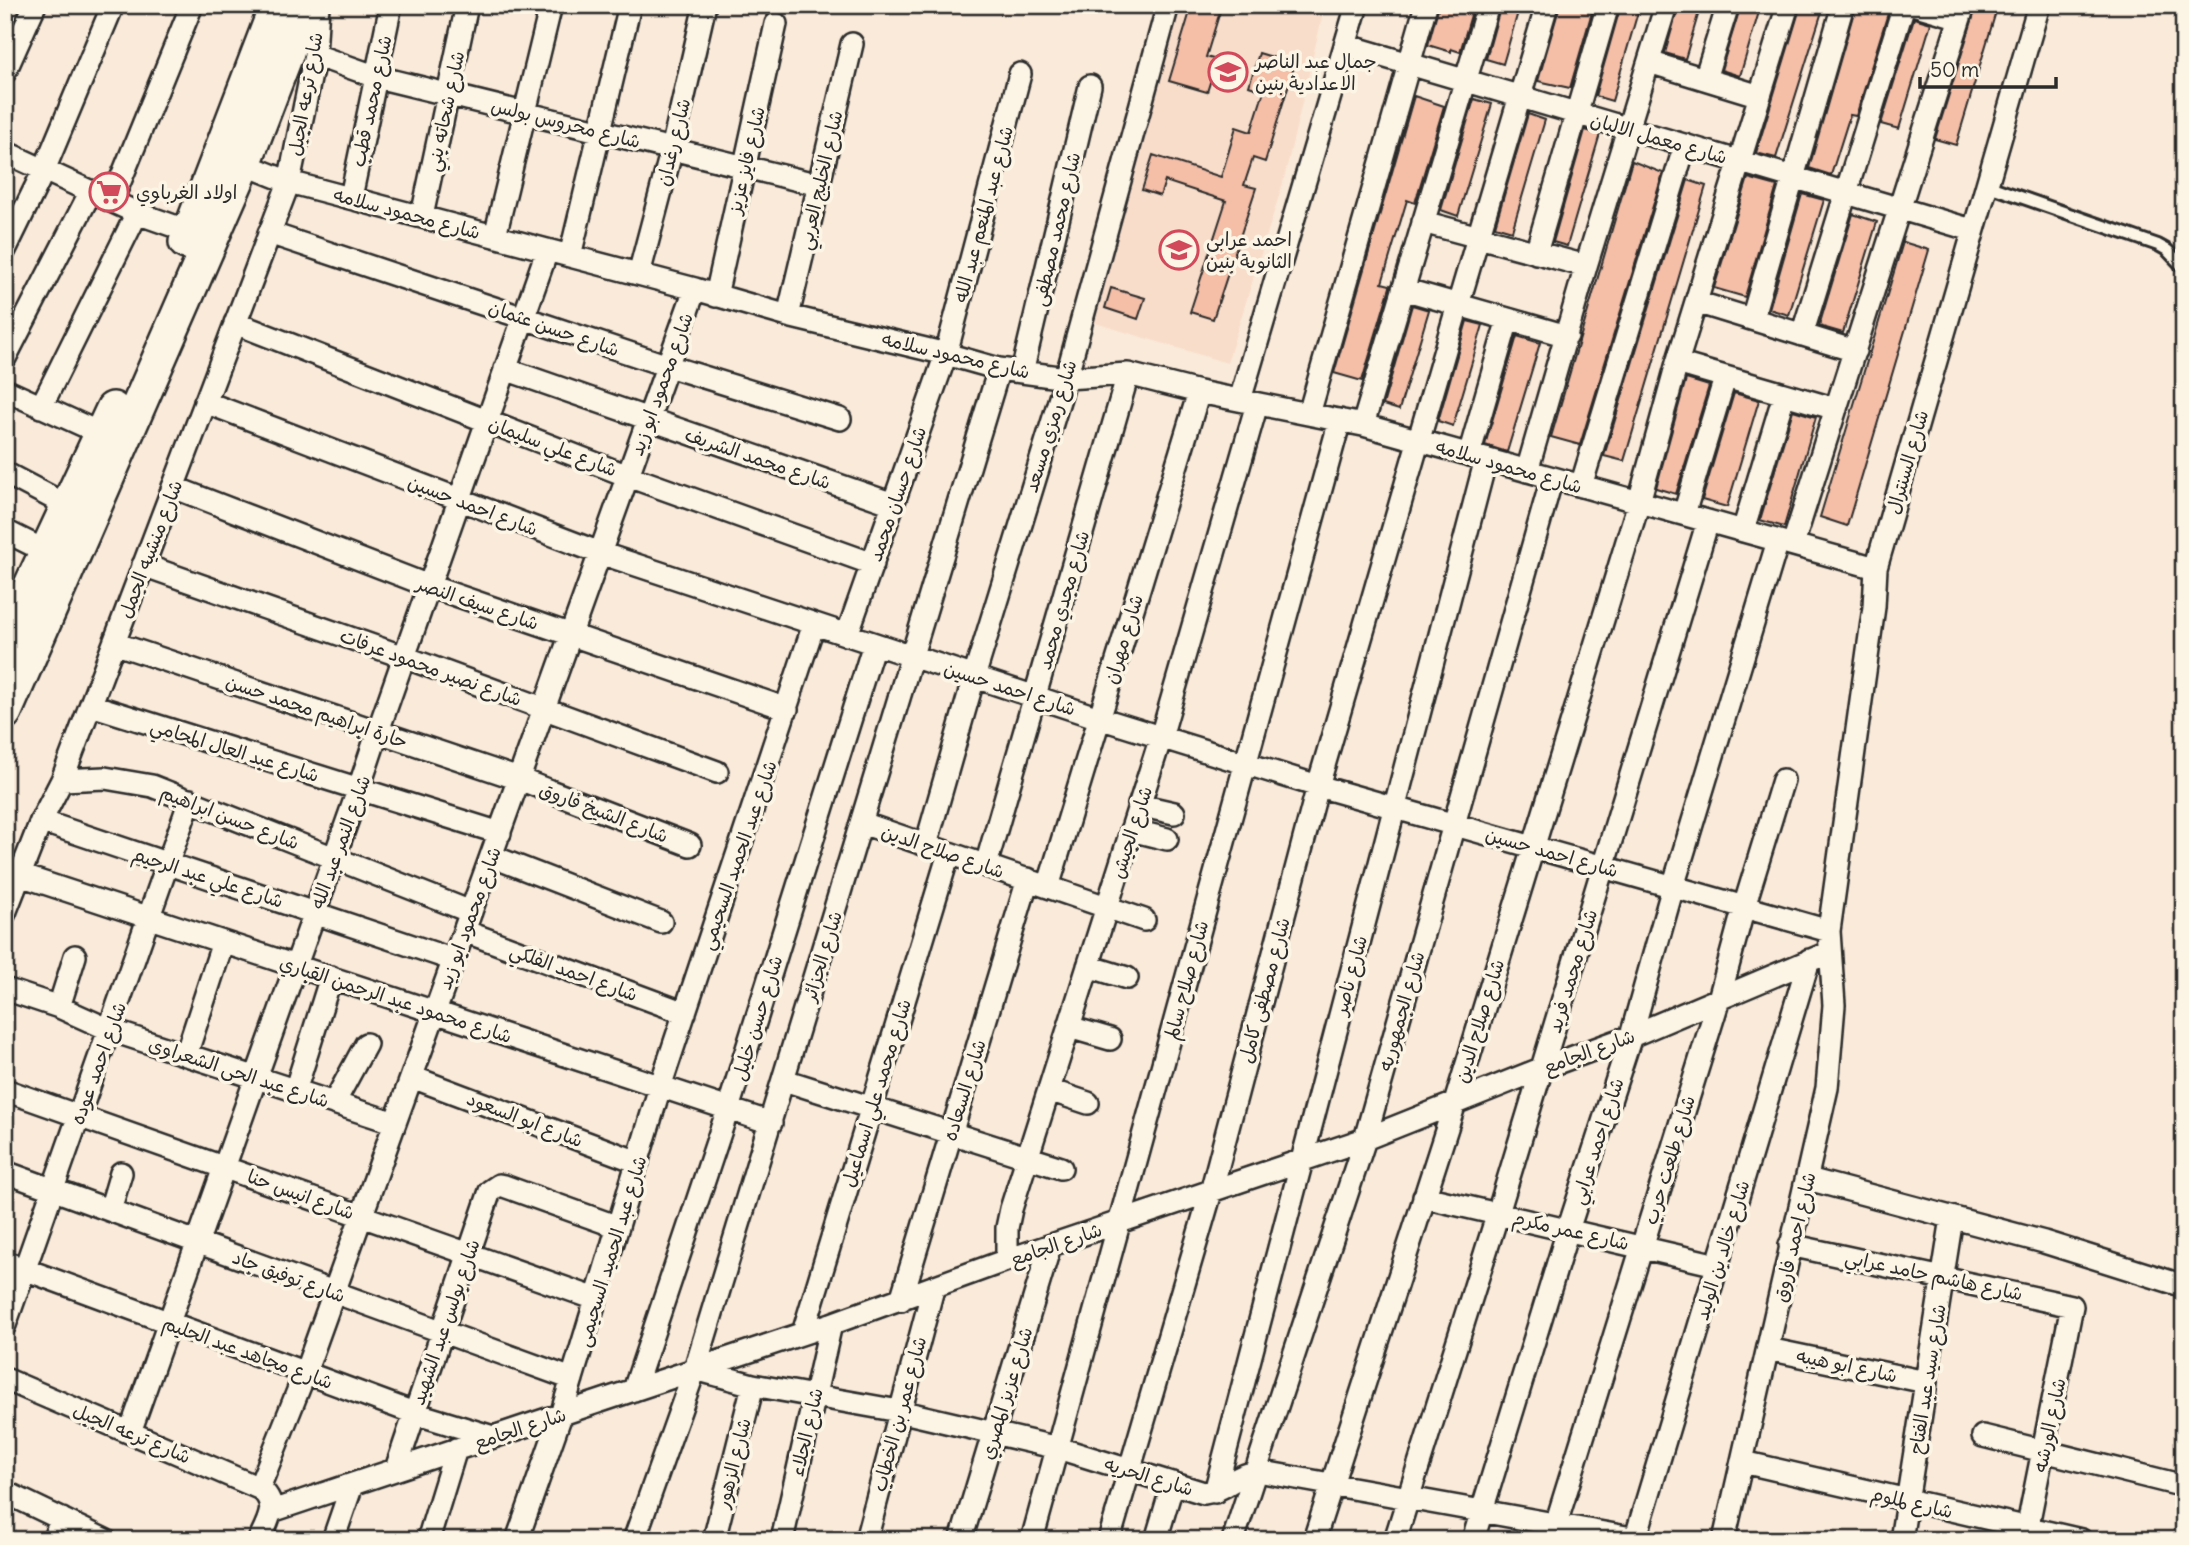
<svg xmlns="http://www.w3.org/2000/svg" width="2189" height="1545" viewBox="0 0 2189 1545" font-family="Delius,'Playpen Sans Arabic',sans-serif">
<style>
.built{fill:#f8ddca}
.building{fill:#f4bea7;stroke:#2b2b2b;stroke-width:2}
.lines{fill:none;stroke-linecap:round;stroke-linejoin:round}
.service-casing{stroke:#2b2b2b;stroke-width:16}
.minor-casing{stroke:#2b2b2b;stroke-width:26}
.primary-casing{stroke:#2b2b2b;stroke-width:38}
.service{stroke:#fcf5e5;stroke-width:10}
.minor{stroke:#fcf5e5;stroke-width:21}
.primary{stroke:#fcf5e5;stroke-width:33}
.labels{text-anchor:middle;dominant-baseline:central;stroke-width:7;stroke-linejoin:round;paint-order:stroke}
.poi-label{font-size:19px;fill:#2b2b2b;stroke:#fcf5e5;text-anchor:start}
.street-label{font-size:19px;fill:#2b2b2b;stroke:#fcf5e5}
</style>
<rect width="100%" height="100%" fill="#faead9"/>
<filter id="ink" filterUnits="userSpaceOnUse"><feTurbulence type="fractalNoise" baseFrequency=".0143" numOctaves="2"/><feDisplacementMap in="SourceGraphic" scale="14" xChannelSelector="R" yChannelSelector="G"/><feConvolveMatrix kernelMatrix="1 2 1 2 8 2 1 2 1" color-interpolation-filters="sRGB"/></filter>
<g filter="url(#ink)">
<path class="built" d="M 1165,5 L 1325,5 L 1283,183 L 1227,363 L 1076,317 Z"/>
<path class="building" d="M 1192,5 L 1222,5 L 1206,57 L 1217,60 L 1207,92 L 1169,81 Z
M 1439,5 L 1474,5 L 1460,52 L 1451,49 L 1451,52 L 1428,45 Z
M 1501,5 L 1520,5 L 1503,64 L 1486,59 Z
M 1560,5 L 1594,5 L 1570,88 L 1538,81 Z
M 1621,5 L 1640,5 L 1612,101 L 1595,96 Z
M 1679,5 L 1701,5 L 1685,59 L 1665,53 Z
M 1741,5 L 1761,5 L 1740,76 L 1721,70 Z
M 1801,5 L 1824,5 L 1776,158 L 1756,153 Z
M 1856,5 L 1874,5 L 1889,10 L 1856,116 L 1850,115 L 1831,175 L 1809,168 Z
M 1977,5 L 1998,5 L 1956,145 L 1935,139 Z
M 1914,18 L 1931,23 L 1899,129 L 1881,124 Z
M 1259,53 L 1295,64 L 1265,162 L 1253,158 L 1244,185 L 1256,188 L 1213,319 L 1190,312 L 1226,201 L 1165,181 L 1160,196 L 1142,190 L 1153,155 L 1221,177 L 1236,127 L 1251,132 L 1264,91 L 1249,86 Z
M 1414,96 L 1444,106 L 1415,203 L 1407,200 L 1382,283 L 1390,285 L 1390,287 L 1362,381 L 1334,373 Z
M 1474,99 L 1492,104 L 1458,216 L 1441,210 Z
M 1528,114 L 1545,120 L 1512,231 L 1495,226 Z
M 1585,130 L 1600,134 L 1567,246 L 1553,242 Z
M 1632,161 L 1663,173 L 1580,445 L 1551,437 Z
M 1748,178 L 1777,186 L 1745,297 L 1714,288 Z
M 1688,180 L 1706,186 L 1624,461 L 1604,456 Z
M 1802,194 L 1824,200 L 1789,315 L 1769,309 Z
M 1853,214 L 1877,222 L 1843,333 L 1819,326 Z
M 1903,242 L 1929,250 L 1847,526 L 1820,517 Z
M 1111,288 L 1145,298 L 1138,319 L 1105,308 Z
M 1412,305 L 1429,310 L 1399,410 L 1383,405 Z
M 1467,321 L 1483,325 L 1453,426 L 1438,421 Z
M 1517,336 L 1540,343 L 1507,452 L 1485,445 Z
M 1686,379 L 1709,386 L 1676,494 L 1656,488 Z
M 1734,393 L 1759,400 L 1727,507 L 1702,500 Z
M 1793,410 L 1816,417 L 1784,527 L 1760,520 Z"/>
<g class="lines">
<g class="service-casing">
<path id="service" d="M 1986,185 L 2158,245 L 2167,250 L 2184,268"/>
</g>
<g class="minor-casing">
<path id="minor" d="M 1916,5 L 1960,18
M 1345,45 L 1972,230
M 315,55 L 377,77 L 819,185
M 1649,62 L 1760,96
M 5,72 L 35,5
M 1705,79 L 1728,5
M 5,152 L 137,213 L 191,232
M 244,164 L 289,182 L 695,289 L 788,316 L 946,354 L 999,369 L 1066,378 L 1128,374 L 1199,392 L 1363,425 L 1876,568
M 351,197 L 391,5
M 112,201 L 192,5
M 422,216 L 467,5
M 1423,222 L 1586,266
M 269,233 L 668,366 L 840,419
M 495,236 L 551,5
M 5,250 L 44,170 L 113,5
M 1536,253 L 1608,5
M 570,256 L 630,5
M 639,274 L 672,149 L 704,9
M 1403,289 L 1567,336
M 716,296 L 776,24
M 1696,302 L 1855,351
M 788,316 L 852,44
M 1752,319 L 1843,5
M 235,323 L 628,476 L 873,564
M 1802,335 L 1904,5
M 5,358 L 91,191
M 1677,363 L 1836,409
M 505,369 L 893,504
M 1022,372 L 1090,86
M 5,390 L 102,434
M 1240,400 L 1357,5
M 205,402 L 600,553 L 1099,718 L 1318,786 L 1829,931
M 41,407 L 137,213
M 1309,414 L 1426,5
M 1363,425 L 1488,5
M 1469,455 L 1508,319
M 1527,471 L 1586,266 L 1666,5
M 5,473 L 68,506
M 1581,486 L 1685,145
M 173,487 L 429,586 L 787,709
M 1684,514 L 1725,378
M 5,531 L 47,552
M 1743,531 L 1784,395
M 1793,544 L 1964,5
M 143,565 L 404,657 L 717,772
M 847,635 L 946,354 L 1020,74
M 114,643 L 519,779 L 690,845
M 91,705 L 500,833
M 62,780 L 105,778 L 152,786 L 471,912
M 1139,805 L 1174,813
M 41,821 L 454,960
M 862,823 L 1144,920
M 1131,830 L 1167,839
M 926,845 L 974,677 L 1066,378 L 1168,5
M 491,856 L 661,922
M 986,865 L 1128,374
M 20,875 L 771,1123
M 1048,887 L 1199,392
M 5,913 L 41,821 L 62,780 L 289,182 L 315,55 L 318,5
M 464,931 L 685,1013
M 1088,966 L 1127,978
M 5,989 L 59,1007 L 110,1030 L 395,1123
M 59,1007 L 75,956
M 1069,1027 L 1110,1039
M 186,1055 L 223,942
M 412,1077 L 638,1162
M 784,1080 L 1061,1168
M 5,1090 L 596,1299
M 1049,1090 L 1088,1103
M 295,1091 L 331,977
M 334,1103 L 366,1044
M 5,1172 L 572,1379
M 1808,1179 L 2044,1242 L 2184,1286
M 1424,1197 L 1717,1265
M 110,1210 L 121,1173
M 1790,1245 L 2072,1306 L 2025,1540
M 1007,1260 L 1007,1228 L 1011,1209 L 1161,737 L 1257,404
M 5,1262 L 414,1413 L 493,1437
M 901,1300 L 1028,879
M 5,1325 L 190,800
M 803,1333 L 949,853
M 1768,1349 L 1926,1382
M 695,1369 L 753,1385 L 899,1411 L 1058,1448 L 1204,1493 C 1229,1490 1235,1472 1263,1472 L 1643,1540
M 5,1379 L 259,1488
M 634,1390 L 728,1109 L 874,644
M 130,1432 L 359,788 L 378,731 L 547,251
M 1983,1436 L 2184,1486
M 1743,1462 L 2081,1540
M 396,1469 L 490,1191 L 499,1185 L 504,1186 L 618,1227
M 5,1492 L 105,1540
M 1215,1492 L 1486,459
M 272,1511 L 831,1324 L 1007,1260 L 1365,1139 L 1543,1068 L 1631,1036 L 1830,952
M 53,1540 L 62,1519
M 259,1540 C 268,1521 280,1503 259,1488 L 305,1373 L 695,289
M 333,1540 L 352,1485
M 428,1540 L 456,1449
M 517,1540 L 561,1415 L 660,1087 L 814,624
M 634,1540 L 695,1369 L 999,369
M 714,1540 L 753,1385
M 782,1540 L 831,1324
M 866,1540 L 933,1289
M 961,1540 L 1050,1246
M 1032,1540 C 1137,1167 1236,793 1340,420
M 1109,1540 L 1211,1192 L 1318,786 L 1458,305 L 1547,5
M 1156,1540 L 1173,1483
M 1233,1540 L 1365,1139 L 1552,478
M 1314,1540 L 1455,1103 L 1639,502 L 1677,363 L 1788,5
M 1395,1540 L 1498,1213 L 1708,521
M 1473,1540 L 1568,1230 L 1631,1036 L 1673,887 L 1778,541
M 1551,1540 L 1719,999 L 1744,907 L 1783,780
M 1635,1540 L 1809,960
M 1724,1540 L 1827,1088 L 1834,1005 L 1829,931 L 1874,607 L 1876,568 L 2039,5
M 1901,1540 L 1952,1218"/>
</g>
<g class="primary-casing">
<path id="primary" d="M 186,242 L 277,5
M 5,641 L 113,409
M 5,712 L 244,164 L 287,52 L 302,5"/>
</g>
<use href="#service" class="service"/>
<use href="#minor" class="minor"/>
<use href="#primary" class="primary"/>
</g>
</g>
<defs>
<g id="school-ring" transform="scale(2.0125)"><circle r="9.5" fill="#fcf5e5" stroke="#d1495b" stroke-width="1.5"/><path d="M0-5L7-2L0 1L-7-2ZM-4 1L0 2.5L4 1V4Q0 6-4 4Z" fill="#d1495b"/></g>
<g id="supermarket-ring" transform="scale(2.0125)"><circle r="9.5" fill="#fcf5e5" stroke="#d1495b" stroke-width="1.5"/><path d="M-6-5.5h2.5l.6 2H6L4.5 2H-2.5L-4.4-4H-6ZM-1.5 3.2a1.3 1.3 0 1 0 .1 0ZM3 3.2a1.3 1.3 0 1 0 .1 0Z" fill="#d1495b"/></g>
</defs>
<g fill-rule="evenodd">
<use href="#school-ring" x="1228" y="72"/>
<use href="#supermarket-ring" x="109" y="192"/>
<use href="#school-ring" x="1179" y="250"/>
</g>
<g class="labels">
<g class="poi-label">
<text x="1255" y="61">جمال عبد الناصر<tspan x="1255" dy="22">الاعدادية بنين</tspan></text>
<text x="136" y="192">اولاد الغرباوي</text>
<text x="1206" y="239">احمد عرابى<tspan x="1206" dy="22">الثانوية بنين</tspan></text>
</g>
<g class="street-label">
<text transform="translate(305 94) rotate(-80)">شارع ترعه الجبل</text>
<text transform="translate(371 101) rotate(-78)">شارع محمد قطب</text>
<text transform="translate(445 111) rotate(-78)">شارع شحاته يني</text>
<text transform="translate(566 123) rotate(14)">شارع محروس بولس</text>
<text transform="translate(1659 138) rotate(16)">شارع معمل الالبان</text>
<text transform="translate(673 142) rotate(-76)">شارع رغدان</text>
<text transform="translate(746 160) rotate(-77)">شارع فايز عزيز</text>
<text transform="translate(820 180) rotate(-77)">شارع الخليج العربي</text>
<text transform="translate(407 213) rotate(15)">شارع محمود سلامه</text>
<text transform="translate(983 214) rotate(-75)">شارع عبد المنعم عبد الله</text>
<text transform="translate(1056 229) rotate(-77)">شارع محمد مصطفى</text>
<text transform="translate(554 328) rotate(19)">شارع حسن عثمان</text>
<text transform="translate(956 355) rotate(13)">شارع محمود سلامه</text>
<text transform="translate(661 384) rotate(-70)">شارع محمود ابو زيد</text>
<text transform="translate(1050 426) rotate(-73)">شارع رمزي مسعد</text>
<text transform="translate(553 446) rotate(21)">شارع علي سليمان</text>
<text transform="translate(758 458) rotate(19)">شارع محمد الشريف</text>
<text transform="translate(1907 462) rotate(-74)">شارع السنترال</text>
<text transform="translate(1509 466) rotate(16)">شارع محمود سلامه</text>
<text transform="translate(897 494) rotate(-71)">شارع حسان محمد</text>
<text transform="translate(473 505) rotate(21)">شارع احمد حسين</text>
<text transform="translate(150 549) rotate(-69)">شارع منشيه الجمل</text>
<text transform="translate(1063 600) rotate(-74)">شارع مجدي محمد</text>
<text transform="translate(478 603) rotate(19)">شارع سيف النصر</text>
<text transform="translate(1123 639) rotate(-73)">شارع مهران</text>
<text transform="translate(431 667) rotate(20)">شارع نصير محمود عرفات</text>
<text transform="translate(1010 688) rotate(18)">شارع احمد حسين</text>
<text transform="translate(317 711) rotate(19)">حارة ابراهيم محمد حسن</text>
<text transform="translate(235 750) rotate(17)">شارع عبد العال المحامي</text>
<text transform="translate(604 812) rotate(21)">شارع الشيخ فاروق</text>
<text transform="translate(230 817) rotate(21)">شارع حسن ابراهيم</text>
<text transform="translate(1131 832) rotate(-72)">شارع الجيش</text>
<text transform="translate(340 842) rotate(-70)">شارع النمر عبد الله</text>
<text transform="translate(943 851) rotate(19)">شارع صلاح الدين</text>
<text transform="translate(1552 852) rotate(16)">شارع احمد حسين</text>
<text transform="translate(738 855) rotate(-71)">شارع عبد الحميد السحيمي</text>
<text transform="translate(208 877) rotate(18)">شارع علي عبد الرحيم</text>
<text transform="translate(469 918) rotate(-70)">شارع محمود ابو زيد</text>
<text transform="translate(822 956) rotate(-73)">شارع الجزائر</text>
<text transform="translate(1572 971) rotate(-73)">شارع محمد فريد</text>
<text transform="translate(574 972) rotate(20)">شارع احمد الفلكي</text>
<text transform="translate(1350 975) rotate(-75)">شارع ناصر</text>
<text transform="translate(1186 980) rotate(-75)">شارع صلاح سالم</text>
<text transform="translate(1264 990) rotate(-75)">شارع مصطفى كامل</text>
<text transform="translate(396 999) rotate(18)">شارع محمود عبد الرحمن القباري</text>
<text transform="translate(1401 1011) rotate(-74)">شارع الجمهوريه</text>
<text transform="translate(757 1018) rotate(-73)">شارع حسن خليل</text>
<text transform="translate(1479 1021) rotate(-73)">شارع صلاح الدين</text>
<text transform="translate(1589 1051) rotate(-20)">شارع الجامع</text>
<text transform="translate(98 1063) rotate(-70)">شارع احمد عوده</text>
<text transform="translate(239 1072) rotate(18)">شارع عبد الحى الشعراوى</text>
<text transform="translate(964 1090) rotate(-73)">شارع السعاده</text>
<text transform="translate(876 1093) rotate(-73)">شارع محمد علي اسماعيل</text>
<text transform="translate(525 1119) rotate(21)">شارع ابو السعود</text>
<text transform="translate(1597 1141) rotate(-72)">شارع احمد عرابي</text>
<text transform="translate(1669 1160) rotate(-73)">شارع طلعت حرب</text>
<text transform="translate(301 1194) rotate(20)">شارع انيس حنا</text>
<text transform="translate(1571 1230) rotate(13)">شارع عمر مكرم</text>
<text transform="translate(1794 1237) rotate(-77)">شارع احمد فاروق</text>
<text transform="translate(1056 1244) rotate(-19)">شارع الجامع</text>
<text transform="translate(1722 1250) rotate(-73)">شارع خالد بن الوليد</text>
<text transform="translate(611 1251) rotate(-73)">شارع عبد الحميد السحيمى</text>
<text transform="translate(1934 1275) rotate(12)">شارع هاشم حامد عرابي</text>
<text transform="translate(289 1276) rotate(20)">شارع توفيق جاد</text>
<text transform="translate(445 1322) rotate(-71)">شارع بولس عبد الشهيد</text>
<text transform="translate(248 1352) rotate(20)">شارع مجاهد عبد الحليم</text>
<text transform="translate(1847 1365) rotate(12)">شارع ابو هيبه</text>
<text transform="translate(1927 1379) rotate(-81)">شارع سيد عبد الفتاح</text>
<text transform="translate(1006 1393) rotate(-73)">شارع عزيز المصري</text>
<text transform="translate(899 1414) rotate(-75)">شارع عمر بن الخطاب</text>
<text transform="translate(2049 1425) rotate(-78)">شارع الورشه</text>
<text transform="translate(520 1428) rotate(-18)">شارع الجامع</text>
<text transform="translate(806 1432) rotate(-77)">شارع الجلاء</text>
<text transform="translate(132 1433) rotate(23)">شارع ترعه الجبل</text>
<text transform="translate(733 1463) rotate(-76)">شارع الزهور</text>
<text transform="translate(1149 1476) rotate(17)">شارع الحريه</text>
<text transform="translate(1912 1502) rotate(13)">شارع لملوم</text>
</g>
</g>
<rect width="2189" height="1545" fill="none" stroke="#fcf5e5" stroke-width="28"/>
<rect x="14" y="14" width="2161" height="1517" fill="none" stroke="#2b2b2b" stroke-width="2.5" filter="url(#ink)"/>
<path d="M1920 77v10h136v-10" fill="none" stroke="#2b2b2b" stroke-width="3.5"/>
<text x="1930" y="77" font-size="21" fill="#2b2b2b" stroke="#fcf5e5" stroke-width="5" paint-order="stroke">50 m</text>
</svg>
